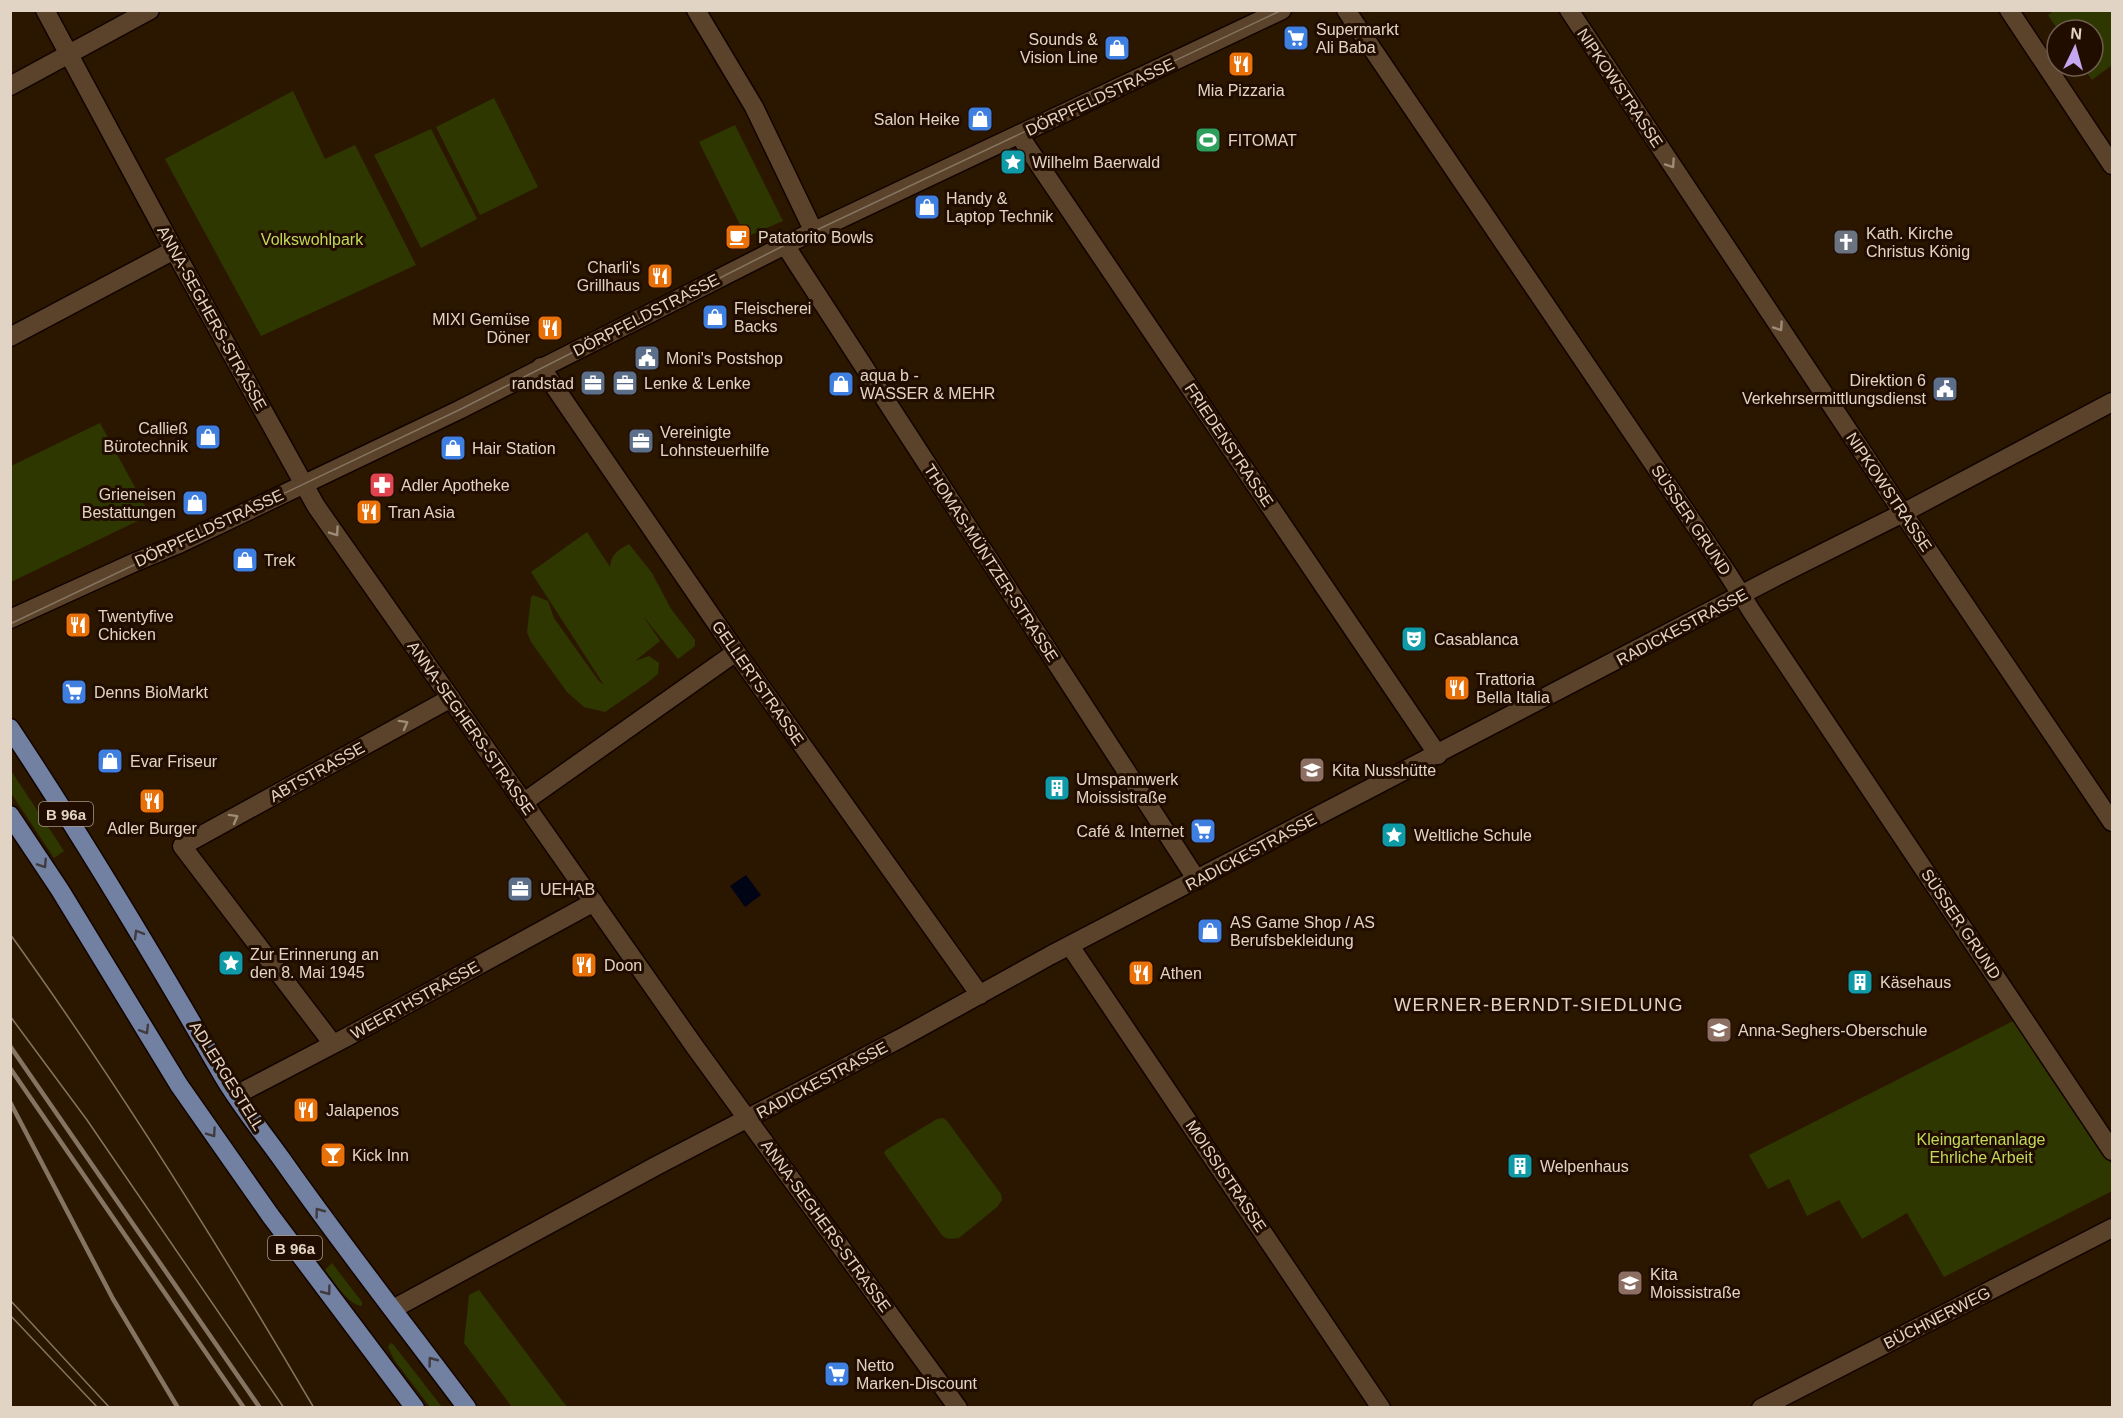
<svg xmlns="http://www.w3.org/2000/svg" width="2123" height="1418" viewBox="0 0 2123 1418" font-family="Helvetica,sans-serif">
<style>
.green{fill:#2f3701}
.water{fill:#000415}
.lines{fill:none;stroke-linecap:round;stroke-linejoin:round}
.minor-casing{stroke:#120300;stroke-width:21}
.major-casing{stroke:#120300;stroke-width:21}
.minor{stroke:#5a432a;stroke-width:18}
.major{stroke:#7281a1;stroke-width:18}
.tram{stroke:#857461;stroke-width:1.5}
.rail{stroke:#857461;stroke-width:4.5}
.oneway{stroke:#9e8c78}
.oneway2{stroke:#413b40}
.labels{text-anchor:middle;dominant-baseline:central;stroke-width:6;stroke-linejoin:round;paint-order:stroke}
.shield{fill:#210d00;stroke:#a8988a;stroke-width:1.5}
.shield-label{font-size:15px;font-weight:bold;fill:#e2d4c5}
.poi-label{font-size:16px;fill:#e2d4c5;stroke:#210d00;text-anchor:start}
.street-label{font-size:16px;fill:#e2d4c5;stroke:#210d00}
.park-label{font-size:16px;fill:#c1da58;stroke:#210d00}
.neighbourhood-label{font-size:18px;letter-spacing:1.5px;fill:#e2d4c5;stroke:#210d00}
</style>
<rect width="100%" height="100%" fill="#2b1700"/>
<path class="green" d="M 2054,11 L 2112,11 L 2112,65 L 2092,80 L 2082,66 L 2093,66 L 2093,30 L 2058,30 L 2048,15 Z
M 293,91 L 325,159 L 355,145 L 416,265 L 261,336 L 165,159 Z
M 494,98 L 538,187 L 480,215 L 436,127 Z
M 735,125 L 783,221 L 746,237 L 699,142 Z
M 431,129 L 477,219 L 421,248 L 374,155 Z
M 100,423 L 150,515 L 11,582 L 11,466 Z
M 587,532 L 610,567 C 611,554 618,550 629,544 L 652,573 L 671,609 L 695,640 L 695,646 L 678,659 L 643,616 L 660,641 L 635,661 L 649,656 L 659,663 L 658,674 L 647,683 L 605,712 L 584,707 L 567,692 L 531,642 L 527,632 L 531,598 L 533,595 L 548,601 L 554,618 L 598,680 L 604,685 L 531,572 Z
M 10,769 L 64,851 L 54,858 L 11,793 Z
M 2015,1020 L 2112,1165 L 2112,1191 L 1944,1277 L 1907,1213 L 1862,1239 L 1839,1200 L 1807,1216 L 1789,1179 L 1768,1189 L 1749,1155 Z
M 943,1118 L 947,1121 L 1001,1194 L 1002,1200 L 997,1207 L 959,1238 C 951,1239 946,1240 941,1234 L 884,1153 L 886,1150 L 937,1119 Z
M 332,1263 L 362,1302 L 362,1306 C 348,1305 334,1281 325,1270 Z
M 479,1290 L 567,1407 L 512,1407 L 464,1343 L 469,1295 Z
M 390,1343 L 393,1344 L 442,1407 L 430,1407 L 395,1361 L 388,1347 Z"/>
<path class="water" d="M 746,875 L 761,895 L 745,907 L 730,886 Z"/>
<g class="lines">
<g class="minor-casing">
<path id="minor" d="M 45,10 L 174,250 L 316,506 L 695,1047 L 958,1408
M 696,10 L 754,107 L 814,232
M 1346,10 L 1728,574 L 1752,612 L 2112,1151
M 1569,10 L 1903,513 L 2112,822
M 2009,10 L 2112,165
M 10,86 L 150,10
M 1019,135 L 1438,755
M 785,245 L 1197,880
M 10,337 L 174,250
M 541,367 L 736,652 L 980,995
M 10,619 L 133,563 L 179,544 L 459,410 L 785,245 L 1282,10
M 524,802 L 736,652
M 1070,946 L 1381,1408
M 333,1044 L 182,846 L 451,698
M 236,1095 L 347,1037 L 594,902
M 393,1309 L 656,1166 L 901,1038 L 1051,955 L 1779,575 L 1903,513 L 2112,402
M 1761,1408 L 2112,1228"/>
</g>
<g class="major-casing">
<path id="major" d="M 10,728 C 85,841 155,958 223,1076 C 240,1105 263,1133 283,1161 C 342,1245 405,1325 467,1408
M 10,815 L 60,890 L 179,1085 L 270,1215 L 415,1408"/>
</g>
<use href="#minor" class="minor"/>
<use href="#major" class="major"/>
<path class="tram" d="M 10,624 L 459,410 L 785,245 L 1282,10
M 10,934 C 120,1087 219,1246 314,1408
M 10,1016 L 87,1120 L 284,1408
M 10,1300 L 110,1408
M 10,1315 L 98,1408"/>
<path class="rail" d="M 10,1046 L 260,1408
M 10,1068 L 244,1408
M 10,1102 L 113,1299 L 178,1408"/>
</g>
<defs><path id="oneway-chevron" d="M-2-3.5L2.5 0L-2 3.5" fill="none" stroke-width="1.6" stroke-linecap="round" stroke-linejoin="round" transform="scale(1.5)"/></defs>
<g class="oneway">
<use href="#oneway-chevron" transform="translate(1671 164) rotate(56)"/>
<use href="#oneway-chevron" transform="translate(1779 327) rotate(56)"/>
<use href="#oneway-chevron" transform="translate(335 532) rotate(55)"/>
<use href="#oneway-chevron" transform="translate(404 724) rotate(-29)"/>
<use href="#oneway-chevron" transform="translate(234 818) rotate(-29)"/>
</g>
<g class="oneway2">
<use href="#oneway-chevron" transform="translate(43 864) rotate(57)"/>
<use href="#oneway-chevron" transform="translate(138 934) rotate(-120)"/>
<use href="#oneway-chevron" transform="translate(145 1030) rotate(59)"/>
<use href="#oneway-chevron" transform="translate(212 1133) rotate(55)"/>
<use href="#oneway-chevron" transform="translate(319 1212) rotate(-127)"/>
<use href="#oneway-chevron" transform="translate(327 1291) rotate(53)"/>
<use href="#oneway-chevron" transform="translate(432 1361) rotate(-127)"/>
</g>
<defs>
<g id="supermarket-square" transform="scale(1.35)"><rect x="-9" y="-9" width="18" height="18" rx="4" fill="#3f7fe0" stroke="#210d00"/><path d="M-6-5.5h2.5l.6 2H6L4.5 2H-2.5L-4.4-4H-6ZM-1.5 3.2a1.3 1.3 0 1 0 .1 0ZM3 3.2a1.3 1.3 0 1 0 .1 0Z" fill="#fff"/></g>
<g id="shop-square" transform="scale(1.35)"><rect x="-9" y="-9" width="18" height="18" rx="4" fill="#3f7fe0" stroke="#210d00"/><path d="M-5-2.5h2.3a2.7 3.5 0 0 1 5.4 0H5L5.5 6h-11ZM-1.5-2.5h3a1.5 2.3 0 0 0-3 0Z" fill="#fff"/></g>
<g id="restaurant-square" transform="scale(1.35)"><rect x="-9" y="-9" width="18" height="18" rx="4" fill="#e8710a" stroke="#210d00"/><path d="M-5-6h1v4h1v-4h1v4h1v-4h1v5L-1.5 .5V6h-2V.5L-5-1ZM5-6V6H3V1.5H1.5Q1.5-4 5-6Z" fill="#fff"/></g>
<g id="stadium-square" transform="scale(1.35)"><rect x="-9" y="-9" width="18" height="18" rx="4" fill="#2e9e5b" stroke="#210d00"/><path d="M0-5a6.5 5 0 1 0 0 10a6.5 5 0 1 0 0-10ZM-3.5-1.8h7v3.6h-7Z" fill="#fff"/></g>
<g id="sight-square" transform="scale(1.35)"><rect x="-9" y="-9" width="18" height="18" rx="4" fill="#0f9aa8" stroke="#210d00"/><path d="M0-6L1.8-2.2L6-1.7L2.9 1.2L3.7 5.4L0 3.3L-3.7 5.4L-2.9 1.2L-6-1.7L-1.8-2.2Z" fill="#fff"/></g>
<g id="cafe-square" transform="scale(1.35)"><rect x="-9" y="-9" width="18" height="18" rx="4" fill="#e8710a" stroke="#210d00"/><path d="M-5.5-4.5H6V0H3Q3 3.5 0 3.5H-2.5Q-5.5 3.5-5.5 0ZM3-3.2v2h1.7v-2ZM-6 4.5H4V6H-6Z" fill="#fff"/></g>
<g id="church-square" transform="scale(1.35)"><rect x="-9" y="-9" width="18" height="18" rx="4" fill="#6b7280" stroke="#210d00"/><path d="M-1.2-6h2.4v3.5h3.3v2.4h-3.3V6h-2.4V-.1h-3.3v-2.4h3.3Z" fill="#fff"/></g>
<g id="civic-square" transform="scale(1.35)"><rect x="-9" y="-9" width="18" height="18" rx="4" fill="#5c6f8a" stroke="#210d00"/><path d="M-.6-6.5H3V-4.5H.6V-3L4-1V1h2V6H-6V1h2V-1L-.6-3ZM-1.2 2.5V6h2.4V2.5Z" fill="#fff"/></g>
<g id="office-square" transform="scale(1.35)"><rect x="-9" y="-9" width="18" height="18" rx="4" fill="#5c6f8a" stroke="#210d00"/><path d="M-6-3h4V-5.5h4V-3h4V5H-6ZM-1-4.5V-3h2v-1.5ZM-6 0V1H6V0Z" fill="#fff"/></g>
<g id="pharmacy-square" transform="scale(1.35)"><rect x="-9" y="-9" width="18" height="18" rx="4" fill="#e0444e" stroke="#210d00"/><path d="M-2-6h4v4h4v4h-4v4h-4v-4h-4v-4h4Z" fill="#fff"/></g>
<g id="theatre-square" transform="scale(1.35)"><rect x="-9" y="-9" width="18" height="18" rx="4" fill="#0f9aa8" stroke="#210d00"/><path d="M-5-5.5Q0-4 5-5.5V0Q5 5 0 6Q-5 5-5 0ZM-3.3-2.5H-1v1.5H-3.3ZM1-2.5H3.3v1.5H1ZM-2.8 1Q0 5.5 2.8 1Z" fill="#fff"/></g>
<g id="school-square" transform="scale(1.35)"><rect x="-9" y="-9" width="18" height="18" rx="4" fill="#8d6e63" stroke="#210d00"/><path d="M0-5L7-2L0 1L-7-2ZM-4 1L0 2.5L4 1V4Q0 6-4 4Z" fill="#fff"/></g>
<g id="building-square" transform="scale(1.35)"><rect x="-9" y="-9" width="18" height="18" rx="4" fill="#0f9aa8" stroke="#210d00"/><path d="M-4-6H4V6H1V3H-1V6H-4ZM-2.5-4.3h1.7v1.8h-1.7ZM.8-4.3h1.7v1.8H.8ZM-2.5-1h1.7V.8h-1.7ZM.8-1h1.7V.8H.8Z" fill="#fff"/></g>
<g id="bar-square" transform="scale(1.35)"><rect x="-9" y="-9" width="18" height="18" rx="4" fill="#e8710a" stroke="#210d00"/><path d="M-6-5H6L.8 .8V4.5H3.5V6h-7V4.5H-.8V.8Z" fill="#fff"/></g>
</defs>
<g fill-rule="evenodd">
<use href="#supermarket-square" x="1296" y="38"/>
<use href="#shop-square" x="1117" y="48"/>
<use href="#restaurant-square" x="1241" y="64"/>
<use href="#shop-square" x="980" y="119"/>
<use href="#stadium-square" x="1208" y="140"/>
<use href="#sight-square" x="1013" y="162"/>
<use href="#shop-square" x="927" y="207"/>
<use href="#cafe-square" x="738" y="237"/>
<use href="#church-square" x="1846" y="242"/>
<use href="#restaurant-square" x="660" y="276"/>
<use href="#shop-square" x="715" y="317"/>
<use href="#restaurant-square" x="550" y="328"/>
<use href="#civic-square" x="647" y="358"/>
<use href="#office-square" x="593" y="383"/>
<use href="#office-square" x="625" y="383"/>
<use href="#shop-square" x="841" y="384"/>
<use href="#civic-square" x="1945" y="389"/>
<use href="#shop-square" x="208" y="437"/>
<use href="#office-square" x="641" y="441"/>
<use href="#shop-square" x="453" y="448"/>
<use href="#pharmacy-square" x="382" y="485"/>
<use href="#shop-square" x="195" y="503"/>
<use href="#restaurant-square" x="369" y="512"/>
<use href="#shop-square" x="245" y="560"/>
<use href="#restaurant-square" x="78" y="625"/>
<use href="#theatre-square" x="1414" y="639"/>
<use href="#restaurant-square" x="1457" y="688"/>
<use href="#supermarket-square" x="74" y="692"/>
<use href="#shop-square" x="110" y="761"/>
<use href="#school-square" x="1312" y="770"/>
<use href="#building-square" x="1057" y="788"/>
<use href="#restaurant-square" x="152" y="801"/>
<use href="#supermarket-square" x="1203" y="831"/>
<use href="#sight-square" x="1394" y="835"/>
<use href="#office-square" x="520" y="889"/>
<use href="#shop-square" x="1210" y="931"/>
<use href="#sight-square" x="231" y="963"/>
<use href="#restaurant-square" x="584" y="965"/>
<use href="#restaurant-square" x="1141" y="973"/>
<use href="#building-square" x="1860" y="982"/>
<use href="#school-square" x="1719" y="1030"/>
<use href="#restaurant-square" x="306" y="1110"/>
<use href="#bar-square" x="333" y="1155"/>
<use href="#building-square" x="1520" y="1166"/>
<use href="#school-square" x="1630" y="1283"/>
<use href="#supermarket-square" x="837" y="1374"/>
</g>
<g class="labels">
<g class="shield">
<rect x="39" y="802" width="54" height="24" rx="4.5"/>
<rect x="268" y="1236" width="54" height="24" rx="4.5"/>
</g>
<g class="shield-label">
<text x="66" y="814">B 96a</text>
<text x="295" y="1248">B 96a</text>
</g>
<g class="poi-label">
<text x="1316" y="29">Supermarkt<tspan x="1316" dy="18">Ali Baba</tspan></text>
<text x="1098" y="39" text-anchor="end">Sounds &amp;<tspan x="1098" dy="18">Vision Line</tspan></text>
<text x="1241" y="90" text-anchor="middle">Mia Pizzaria</text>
<text x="960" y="119" text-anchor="end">Salon Heike</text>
<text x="1228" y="140">FITOMAT</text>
<text x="1032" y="162">Wilhelm Baerwald</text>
<text x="946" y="198">Handy &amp;<tspan x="946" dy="18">Laptop Technik</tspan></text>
<text x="1866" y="233">Kath. Kirche<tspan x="1866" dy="18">Christus König</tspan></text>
<text x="758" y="237">Patatorito Bowls</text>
<text x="640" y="267" text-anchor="end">Charli's<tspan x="640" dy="18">Grillhaus</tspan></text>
<text x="734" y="308">Fleischerei<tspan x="734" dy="18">Backs</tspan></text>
<text x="530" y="319" text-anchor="end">MIXI Gemüse<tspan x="530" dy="18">Döner</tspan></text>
<text x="666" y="358">Moni's Postshop</text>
<text x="860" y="375">aqua b -<tspan x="860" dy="18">WASSER &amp; MEHR</tspan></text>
<text x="1926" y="380" text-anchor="end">Direktion 6<tspan x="1926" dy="18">Verkehrsermittlungsdienst</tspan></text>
<text x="574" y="383" text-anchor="end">randstad</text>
<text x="644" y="383">Lenke &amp; Lenke</text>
<text x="188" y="428" text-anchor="end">Calließ<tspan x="188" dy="18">Bürotechnik</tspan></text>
<text x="660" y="432">Vereinigte<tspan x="660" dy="18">Lohnsteuerhilfe</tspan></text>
<text x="472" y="448">Hair Station</text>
<text x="401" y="485">Adler Apotheke</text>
<text x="176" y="494" text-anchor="end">Grieneisen<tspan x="176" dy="18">Bestattungen</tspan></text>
<text x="388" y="512">Tran Asia</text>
<text x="264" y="560">Trek</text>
<text x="98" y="616">Twentyfive<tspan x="98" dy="18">Chicken</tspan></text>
<text x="1434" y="639">Casablanca</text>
<text x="1476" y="679">Trattoria<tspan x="1476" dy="18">Bella Italia</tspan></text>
<text x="94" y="692">Denns BioMarkt</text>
<text x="130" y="761">Evar Friseur</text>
<text x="1332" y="770">Kita Nusshütte</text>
<text x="1076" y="779">Umspannwerk<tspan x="1076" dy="18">Moissistraße</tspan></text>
<text x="152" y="828" text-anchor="middle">Adler Burger</text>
<text x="1184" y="831" text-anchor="end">Café &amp; Internet</text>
<text x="1414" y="835">Weltliche Schule</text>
<text x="540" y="889">UEHAB</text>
<text x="1230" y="922">AS Game Shop / AS<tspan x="1230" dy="18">Berufsbekleidung</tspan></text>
<text x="250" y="954">Zur Erinnerung an<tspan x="250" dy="18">den 8. Mai 1945</tspan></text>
<text x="604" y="965">Doon</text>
<text x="1160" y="973">Athen</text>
<text x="1880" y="982">Käsehaus</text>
<text x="1738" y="1030">Anna-Seghers-Oberschule</text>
<text x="326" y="1110">Jalapenos</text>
<text x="352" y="1155">Kick Inn</text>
<text x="1540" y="1166">Welpenhaus</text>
<text x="1650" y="1274">Kita<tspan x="1650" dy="18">Moissistraße</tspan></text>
<text x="856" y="1365">Netto<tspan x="856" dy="18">Marken-Discount</tspan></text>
</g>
<g class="street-label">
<text transform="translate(1620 88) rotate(56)">NIPKOWSTRASSE</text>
<text transform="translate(1100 97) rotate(-25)">DÖRPFELDSTRASSE</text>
<text transform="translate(646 315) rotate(-27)">DÖRPFELDSTRASSE</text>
<text transform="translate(212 318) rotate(61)">ANNA-SEGHERS-STRASSE</text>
<text transform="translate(1229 445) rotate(56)">FRIEDENSTRASSE</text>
<text transform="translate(1889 492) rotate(56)">NIPKOWSTRASSE</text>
<text transform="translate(1691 520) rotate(56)">SÜSSER GRUND</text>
<text transform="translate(209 528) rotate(-25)">DÖRPFELDSTRASSE</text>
<text transform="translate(991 563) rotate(57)">THOMAS-MÜNTZER-STRASSE</text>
<text transform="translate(1682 627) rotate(-28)">RADICKESTRASSE</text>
<text transform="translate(758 683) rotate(55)">GELLERTSTRASSE</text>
<text transform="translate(471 728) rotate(55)">ANNA-SEGHERS-STRASSE</text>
<text transform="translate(317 772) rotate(-29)">ABTSTRASSE</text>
<text transform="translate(1251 852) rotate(-28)">RADICKESTRASSE</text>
<text transform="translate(1961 924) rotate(56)">SÜSSER GRUND</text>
<text transform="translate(415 1000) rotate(-29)">WEERTHSTRASSE</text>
<text transform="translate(227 1076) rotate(58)">ADLERGESTELL</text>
<text transform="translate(822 1080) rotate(-28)">RADICKESTRASSE</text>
<text transform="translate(1226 1176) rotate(56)">MOISSISTRASSE</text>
<text transform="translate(826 1226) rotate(54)">ANNA-SEGHERS-STRASSE</text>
<text transform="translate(1937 1318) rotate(-27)">BÜCHNERWEG</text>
</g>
<g class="park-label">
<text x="312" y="239">Volkswohlpark</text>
<text x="1981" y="1139">Kleingartenanlage<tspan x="1981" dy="18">Ehrliche Arbeit</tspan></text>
</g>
<g class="neighbourhood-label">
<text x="1539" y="1005">WERNER-BERNDT-SIEDLUNG</text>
</g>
</g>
<rect width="2123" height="1418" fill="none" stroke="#e2d4c5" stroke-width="24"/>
<g transform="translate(2075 48) rotate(5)"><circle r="28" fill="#210d00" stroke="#6e5d4f" stroke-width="1.5"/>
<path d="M0-4.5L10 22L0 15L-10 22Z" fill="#c5a6f0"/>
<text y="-9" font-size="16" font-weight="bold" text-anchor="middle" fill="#e2d4c5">N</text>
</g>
</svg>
